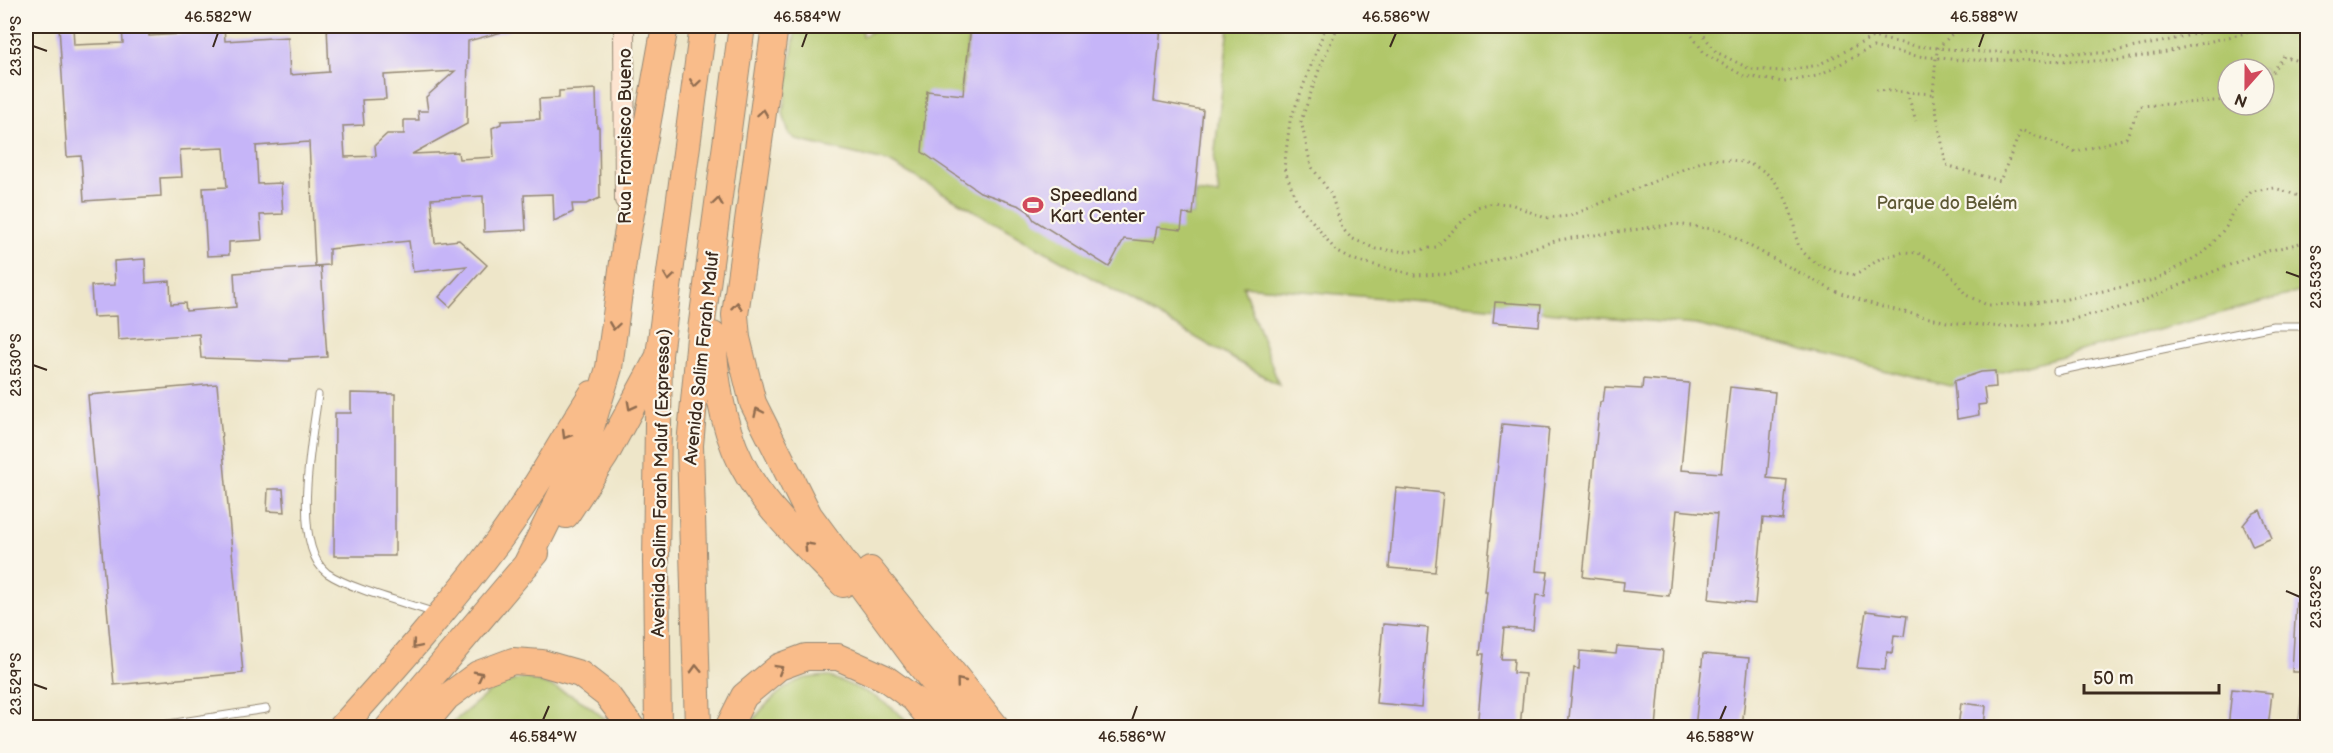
<svg xmlns="http://www.w3.org/2000/svg" width="2333" height="753" viewBox="0 0 2333 753" font-family="'Balsamiq Sans',sans-serif">
<style>
.green{fill:#b1c76b;stroke:#767844;stroke-width:1.5;fill-rule:evenodd}
.building{fill:#c6b5f8;fill-rule:evenodd}
.lines{fill:none;stroke-linecap:round;stroke-linejoin:round}
.lane-casing{stroke:#948874;stroke-width:9}
.secondary-casing{stroke:#948874;stroke-width:22}
.highway-casing{stroke:#948874;stroke-width:28}
.path{stroke:#948874;stroke-width:3;stroke-dasharray:1.5 4.5;stroke-linecap:butt}
.lane{stroke:#fff;stroke-width:7}
.secondary{stroke:#fde4d0;stroke-width:20}
.highway{stroke:#f9bc8a;stroke-width:26}
.oneway{stroke:#906c4f}
.ticks{fill:none;stroke:#3b2a1e;stroke-width:2}
.labels{text-anchor:middle;dominant-baseline:central;stroke-width:4.5;stroke-linejoin:round;paint-order:stroke}
.street-label{font-size:18px;fill:#3b2a1e;stroke:#fbf7ec}
.poi-label{font-size:18px;fill:#3b2a1e;stroke:#fbf7ec;text-anchor:start}
.park-label{font-size:18px;fill:#5e5935;stroke:#fbf7ec}
.neatline{fill:none;stroke:#3b2a1e;stroke-width:2}
.ticks-label{font-size:15px;text-anchor:middle;fill:#3b2a1e}
</style>
<rect width="100%" height="100%" fill="#fbf7ec"/>
<filter id="ink" filterUnits="userSpaceOnUse"><feTurbulence type="fractalNoise" baseFrequency=".0167" numOctaves="2"/><feDisplacementMap in="SourceGraphic" scale="12" xChannelSelector="R" yChannelSelector="G"/><feConvolveMatrix kernelMatrix="1 2 1 2 8 2 1 2 1" color-interpolation-filters="sRGB"/></filter>
<filter id="wash" filterUnits="userSpaceOnUse"><feTurbulence type="fractalNoise" baseFrequency=".008" numOctaves="4" result="noise"/><feDisplacementMap in="SourceGraphic" scale="24" xChannelSelector="R" yChannelSelector="G"/><feGaussianBlur stdDeviation="1.35" result="paint"/><feColorMatrix in="noise" values="0 0 0 0 0 0 0 0 0 0 0 0 0 0 0 0 0 1.4 0 .05"/><feComposite in="paint" operator="in"/></filter>
<g filter="url(#wash)">
<rect width="100%" height="100%" fill="#eee6c9"/>
<path class="green" d="M 796,26 L 862,26 L 862,37 L 880,26 L 970,26 L 961,94 L 962,111 L 1183,214 L 1193,215 L 1196,192 L 1219,195 L 1214,160 L 1229,26 L 2307,26 L 2307,290 L 1950,386 L 1696,325 L 1243,286 L 1279,385 L 889,162 L 797,140 L 789,134 L 783,113 ZM 2228,69 L 2264,69 L 2264,105 L 2228,105 Z
M 827,676 C 862,689 887,699 913,727 L 749,727 C 759,710 783,685 803,679 C 810,677 819,677 827,676 Z
M 525,678 C 563,689 586,699 613,727 L 447,727 L 499,684 Z"/>
<g id="blocks">
<path class="building" d="M 59,26 L 73,26 L 74,45 L 123,43 L 122,26 L 149,26 L 149,36 L 198,33 L 198,26 L 224,26 L 225,41 L 288,37 L 290,75 L 329,72 L 327,26 L 510,26 L 510,30 L 468,41 L 467,124 L 412,154 L 458,152 L 459,159 L 494,157 L 492,128 L 501,124 L 501,121 L 540,119 L 539,99 L 559,98 L 559,91 L 596,89 L 597,127 L 599,127 L 600,198 L 586,204 L 572,204 L 573,212 L 554,221 L 553,194 L 524,195 L 526,230 L 484,232 L 483,196 L 431,199 L 435,243 L 459,240 L 487,265 L 450,307 L 439,297 L 467,266 L 413,272 L 409,241 L 329,249 L 329,265 L 315,266 L 309,142 L 256,146 L 258,184 L 281,183 L 283,214 L 260,215 L 262,240 L 229,242 L 229,255 L 207,256 L 203,188 L 227,187 L 224,148 L 180,150 L 182,177 L 160,178 L 161,196 L 84,201 L 81,156 L 67,157 ZM 455,71 L 426,97 L 428,111 L 418,111 L 419,120 L 404,120 L 404,134 L 387,134 L 375,145 L 376,156 L 345,157 L 343,126 L 364,125 L 362,100 L 386,99 L 384,75 Z
M 971,26 L 1161,26 L 1154,101 L 1203,110 L 1193,215 L 1183,214 L 1181,230 L 1157,227 L 1154,242 L 1124,239 L 1109,267 L 1034,220 L 1029,212 L 1020,206 L 980,192 L 922,152 L 927,91 L 963,95 Z
M 145,259 L 146,283 L 170,281 L 171,304 L 185,303 L 186,311 L 236,307 L 234,273 L 321,267 L 327,357 L 290,359 L 290,361 L 201,358 L 199,334 L 118,340 L 117,316 L 93,317 L 91,286 L 115,285 L 114,261 Z
M 1495,302 L 1541,305 L 1539,326 L 1493,322 Z
M 1995,371 L 1996,387 L 1984,388 L 1986,404 L 1978,405 L 1979,415 L 1957,419 L 1954,381 L 1981,372 Z
M 1643,379 L 1689,383 L 1681,470 L 1721,473 L 1730,387 L 1775,392 L 1767,478 L 1787,480 L 1783,520 L 1763,518 L 1755,604 L 1709,599 L 1717,514 L 1677,510 L 1669,596 L 1623,591 L 1624,582 L 1583,577 L 1600,402 L 1603,402 L 1605,387 L 1642,389 Z
M 217,384 L 243,673 L 114,685 L 88,395 Z
M 351,393 L 395,394 L 395,556 L 334,556 L 335,413 L 351,413 Z
M 1502,424 L 1549,428 L 1536,571 L 1548,572 L 1545,596 L 1536,595 L 1533,630 L 1504,628 L 1501,659 L 1514,659 L 1513,673 L 1525,674 L 1520,728 L 1477,728 L 1484,654 L 1480,654 L 1487,592 L 1485,592 Z
M 1396,488 L 1443,493 L 1435,572 L 1389,568 Z
M 268,489 L 283,489 L 285,512 L 267,511 Z
M 2260,510 L 2272,538 L 2253,546 L 2243,525 L 2252,514 Z
M 2296,603 L 2307,603 L 2307,637 L 2305,665 L 2302,672 L 2292,672 Z
M 1866,611 L 1907,616 L 1904,636 L 1894,635 L 1892,653 L 1887,652 L 1885,670 L 1857,668 Z
M 1383,624 L 1428,628 L 1421,707 L 1376,703 Z
M 1617,646 L 1663,650 L 1656,728 L 1568,728 L 1574,668 L 1579,669 L 1580,651 L 1616,654 Z
M 1703,654 L 1749,658 L 1742,728 L 1695,728 Z
M 2232,689 L 2272,693 L 2268,728 L 2228,728 Z
M 1961,703 L 1986,706 L 1984,728 L 1958,728 Z"/>
</g>
</g>
<g filter="url(#ink)">
<use href="#blocks" fill-opacity="0" stroke="#948874" stroke-width="1.5"/>
<g class="lines">
<g class="lane-casing">
<path id="lane" d="M 2057,371 L 2273,326 L 2308,326
M 318,395 C 313,436 290,545 327,573 C 350,589 406,603 435,613
M 142,728 L 266,709
M 2302,728 L 2308,670"/>
</g>
<g class="secondary-casing">
<path id="secondary" d="M 624,26 L 625,200"/>
</g>
<g class="highway-casing">
<path id="highway" d="M 775,26 L 735,315 L 737,338 L 753,403 L 809,515 L 920,665 L 971,728
M 713,335 C 715,384 723,435 749,477 C 771,514 813,552 843,584
M 566,515 L 605,456 L 658,358
M 526,565 L 586,444 L 609,368 L 625,247 L 665,26
M 870,570 L 997,728
M 341,728 C 396,667 450,606 499,540 C 534,493 561,442 592,394
M 388,728 L 536,553
M 421,728 L 447,697 L 478,674 L 513,661 L 542,663 L 580,674 L 607,695 L 632,728
M 658,728 L 656,561 L 659,355 L 703,26
M 698,728 L 690,445 L 700,337 L 742,26
M 728,728 L 744,696 L 779,667 L 806,657 L 838,657 L 885,678 L 914,699 L 938,728"/>
</g>
<path class="path" d="M 1326,26 L 1290,121 L 1284,168 L 1297,202 L 1336,251 L 1351,259 L 1414,275 L 1451,274 L 1558,240 L 1676,224 L 1720,230 L 1832,290 L 1878,306 L 1947,322 L 2003,327 L 2061,322 L 2135,304 L 2256,254 L 2308,241
M 1338,26 L 1319,70 L 1301,121 L 1311,166 L 1331,194 L 1342,228 L 1351,238 L 1376,249 L 1407,252 L 1436,247 L 1477,207 L 1492,203 L 1511,204 L 1545,218 L 1570,216 L 1706,160 C 1752,157 1779,170 1792,217 C 1795,226 1795,240 1800,248 C 1814,267 1834,272 1856,275 L 1881,258 L 1904,252 L 1918,253 L 1945,267 L 1966,295 L 1987,305 L 2022,304 L 2062,300 L 2158,279 L 2206,251 L 2226,227 L 2232,213 L 2252,191 L 2275,188 L 2308,199
M 1685,26 L 1705,54 L 1744,76 L 1784,82 L 1817,76 L 1873,47 L 1917,56 L 1961,60 L 2114,61 L 2166,52 L 2245,33 L 2261,26
M 1697,26 L 1716,52 L 1750,69 L 1783,71 L 1818,65 L 1873,37 L 1916,46 L 1982,52 L 2105,53 L 2166,41 L 2228,26
M 1960,26 L 1938,48 L 1936,57 L 1933,94 L 1946,165 L 2000,181 L 2021,130 L 2076,152 L 2126,138 L 2140,106 L 2228,100
M 2264,80 L 2270,76 L 2284,56 L 2308,65
M 1876,90 L 1933,94
M 1907,92 L 1916,121"/>
<use href="#lane" class="lane"/>
<use href="#secondary" class="secondary"/>
<use href="#highway" class="highway"/>
</g>
<defs><path id="oneway-chevron" d="M-2-3.5L2.5 0L-2 3.5" fill="none" stroke-width="1.6" stroke-linecap="round" stroke-linejoin="round" transform="scale(1.5)"/></defs>
<g class="oneway">
<use href="#oneway-chevron" transform="translate(695 83) rotate(98)"/>
<use href="#oneway-chevron" transform="translate(763 113) rotate(-82)"/>
<use href="#oneway-chevron" transform="translate(718 202) rotate(-82)"/>
<use href="#oneway-chevron" transform="translate(669 277) rotate(98)"/>
<use href="#oneway-chevron" transform="translate(737 306) rotate(-83)"/>
<use href="#oneway-chevron" transform="translate(614 326) rotate(98)"/>
<use href="#oneway-chevron" transform="translate(631 406) rotate(118)"/>
<use href="#oneway-chevron" transform="translate(758 412) rotate(-115)"/>
<use href="#oneway-chevron" transform="translate(566 435) rotate(121)"/>
<use href="#oneway-chevron" transform="translate(808 546) rotate(-133)"/>
<use href="#oneway-chevron" transform="translate(416 645) rotate(130)"/>
<use href="#oneway-chevron" transform="translate(696 669) rotate(-92)"/>
<use href="#oneway-chevron" transform="translate(779 669) rotate(-31)"/>
<use href="#oneway-chevron" transform="translate(479 675) rotate(-28)"/>
<use href="#oneway-chevron" transform="translate(960 682) rotate(-129)"/>
</g>
</g>
<path class="ticks" d="M 33,46 L 47,51M 213,47 L 218,33M 802,47 L 807,33M 1390,47 L 1396,33M 1979,47 L 1984,33M 2286,272 L 2300,277M 33,365 L 47,370M 2286,591 L 2300,597M 33,684 L 47,689M 543,720 L 549,706M 1132,720 L 1137,706M 1720,720 L 1726,706"/>
<defs>
<g id="stadium-bare" transform="scale(1.62)"><path d="M0-5a6.5 5 0 1 0 0 10a6.5 5 0 1 0 0-10ZM-3.5-1.8h7v3.6h-7Z" fill="#d1495b" stroke="#fbf7ec" stroke-width="2.5" paint-order="stroke"/></g>
</defs>
<g fill-rule="evenodd">
<use href="#stadium-bare" x="1033" y="205"/>
</g>
<g class="labels">
<g class="street-label">
<text transform="translate(625 136) rotate(-90)">Rua Francisco Bueno</text>
<text transform="translate(702 358) rotate(-84)">Avenida Salim Farah Maluf</text>
<text transform="translate(661 483) rotate(-89)">Avenida Salim Farah Maluf (Expressa)</text>
</g>
<g class="poi-label">
<text x="1050" y="195">Speedland<tspan x="1050" dy="21">Kart Center</tspan></text>
</g>
<g class="park-label">
<text x="1947" y="203">Parque do Belém</text>
</g>
</g>
<rect width="2333" height="753" fill="none" stroke="#fbf7ec" stroke-width="66"/>
<g transform="translate(2246 87) rotate(201)"><circle r="28" fill="#fbf7ec" stroke="#aea59a" stroke-width="1.5"/>
<path d="M0-4.5L10 22L0 15L-10 22Z" fill="#d1495b"/>
<text y="-9" font-size="16" font-weight="bold" text-anchor="middle" fill="#3b2a1e">N</text>
</g>
<path d="M2084 684v9h135v-9" fill="none" stroke="#3b2a1e" stroke-width="3"/>
<text x="2093" y="684" font-size="18" fill="#3b2a1e" stroke="#fbf7ec" stroke-width="4.5" paint-order="stroke">50 m</text>
<rect x="33" y="33" width="2267" height="687" class="neatline"/>
<g class="ticks-label">
<text x="218" y="22">46.582°W</text>
<text x="807" y="22">46.584°W</text>
<text x="1396" y="22">46.586°W</text>
<text x="1984" y="22">46.588°W</text>
<text transform="translate(16 46) rotate(-90)" y="5">23.531°S</text>
<text transform="translate(2316 277) rotate(-90)" y="5">23.533°S</text>
<text transform="translate(16 365) rotate(-90)" y="5">23.530°S</text>
<text transform="translate(2316 597) rotate(-90)" y="5">23.532°S</text>
<text transform="translate(16 684) rotate(-90)" y="5">23.529°S</text>
<text x="543" y="742">46.584°W</text>
<text x="1132" y="742">46.586°W</text>
<text x="1720" y="742">46.588°W</text>
</g>
</svg>
